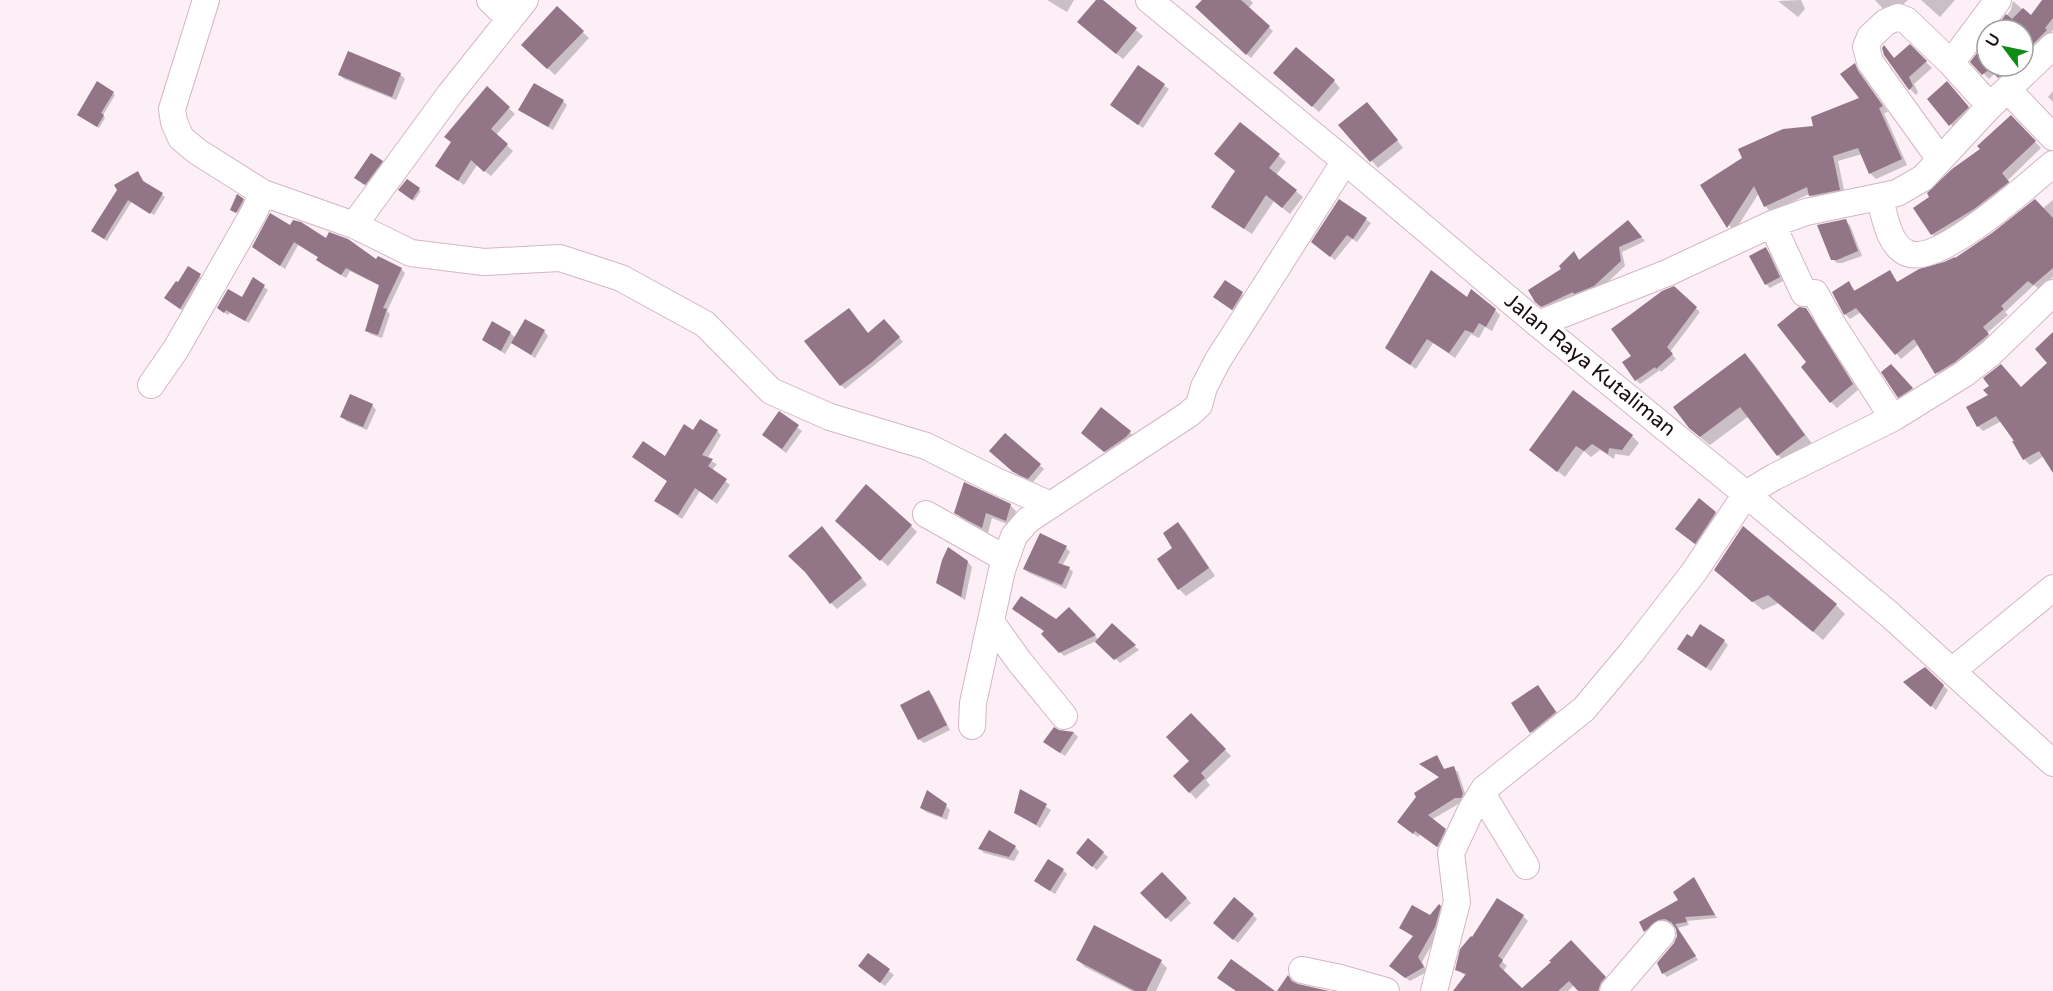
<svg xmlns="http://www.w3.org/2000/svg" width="2053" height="991" viewBox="0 0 2053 991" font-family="'Varela Round',sans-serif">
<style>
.shadow{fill:#0003}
.building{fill:#927687}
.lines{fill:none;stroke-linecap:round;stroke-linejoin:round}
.minor-casing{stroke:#d4b6c7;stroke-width:28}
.minor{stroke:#fff;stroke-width:26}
.labels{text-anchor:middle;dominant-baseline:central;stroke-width:5;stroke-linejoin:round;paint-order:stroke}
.street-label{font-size:21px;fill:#190f15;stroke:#fff}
</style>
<rect width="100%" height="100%" fill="#fceff6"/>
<path class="shadow" d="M 1047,0 L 1074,0 L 1067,12 Z
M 1098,0 L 1101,0 L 1143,36 L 1123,59 L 1086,29 Z
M 1204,0 L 1250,0 L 1253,3 L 1248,9 L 1273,31 L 1251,58 L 1197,7 Z
M 1801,0 L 1805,9 L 1798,17 L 1778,1 Z
M 1875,0 L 1908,0 L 1900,7 L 1886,12 Z
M 1921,0 L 1955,0 L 1940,17 Z
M 2043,0 L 2053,0 L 2053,30 L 2023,64 L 2023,30 L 1996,30 L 2011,10 L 2013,1 L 2031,17 Z
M 557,8 L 589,38 L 555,75 L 530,52 Z
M 1987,42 L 1987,66 L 2020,66 L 2004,82 L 1995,73 L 1989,79 L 1972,62 Z
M 1910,46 L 1932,68 L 1914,84 L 1918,92 L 1916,95 L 1910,89 L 1894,59 Z
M 1855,65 L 1888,112 L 1884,113 L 1907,165 L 1876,179 L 1870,173 L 1862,154 L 1838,161 L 1845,195 L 1816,201 L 1809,194 L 1771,212 L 1765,206 L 1759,193 L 1734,232 L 1702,185 L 1815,128 L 1861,99 Z
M 1138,67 L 1169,89 L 1143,128 L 1116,109 Z
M 400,74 L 405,79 L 396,100 L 344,79 L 340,75 Z
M 1282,80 L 1334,81 L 1340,88 L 1319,112 Z
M 97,83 L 115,95 L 103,115 L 105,118 L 99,128 L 80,116 Z
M 487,88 L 515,114 L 496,135 L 513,151 L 491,176 L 477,165 L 464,185 L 437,166 Z
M 1952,88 L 1972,112 L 1955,129 L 1929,99 Z
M 2053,91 L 2053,102 L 2048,97 Z
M 563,101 L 567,105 L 553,130 L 520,110 Z
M 1374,110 L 1403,148 L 1378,168 L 1340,125 Z
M 2011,117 L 2041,148 L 2008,180 L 2014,189 L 1939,240 L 1932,234 L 1931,197 L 1983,150 Z
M 1240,124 L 1286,162 L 1276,175 L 1303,197 L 1290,214 L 1274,201 L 1252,234 L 1220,213 L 1213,207 L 1236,171 Z
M 382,162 L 386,166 L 370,188 L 356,178 Z
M 140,176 L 145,183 L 165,197 L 154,215 L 132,201 L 107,241 L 96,234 Z
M 407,181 L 421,191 L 414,201 L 402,192 Z
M 243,200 L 245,202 L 238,213 L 233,211 Z
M 2053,200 L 2053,277 L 2039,289 L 2034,285 L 2005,312 L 2008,315 L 1987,333 L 1993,340 L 1941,378 L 1919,344 L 1901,359 L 1861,312 L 1850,319 L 1845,314 L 1849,283 L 1856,292 L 1889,272 L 1898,283 L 1954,259 L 2042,209 Z
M 1340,201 L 1371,223 L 1357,242 L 1352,239 L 1335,260 L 1317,246 Z
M 1845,221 L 1850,225 L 1862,256 L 1842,263 L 1837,263 L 1832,259 Z
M 1632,226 L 1645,241 L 1622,252 L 1625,266 L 1599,290 L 1546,310 L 1536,301 L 1563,270 L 1574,253 L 1580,261 Z
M 290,227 L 401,269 L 405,273 L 387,311 L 390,314 L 382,338 L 370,334 L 366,330 L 380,286 L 350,271 L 346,278 L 322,264 L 318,260 L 319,258 L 298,245 L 285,269 L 257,250 Z
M 1766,249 L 1770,253 L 1783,281 L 1770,288 L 1766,284 Z
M 188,268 L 205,280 L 184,312 L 166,298 L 179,284 Z
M 253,279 L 268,290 L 249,323 L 230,313 L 228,315 L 222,311 L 242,299 Z
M 1226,282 L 1247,298 L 1237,313 L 1220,301 Z
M 1674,288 L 1700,312 L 1670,352 L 1676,359 L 1661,372 L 1660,370 L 1640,384 L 1636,380 L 1633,357 Z
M 1467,299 L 1495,310 L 1500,315 L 1492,331 L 1485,327 L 1479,338 L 1471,334 L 1455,358 L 1433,343 L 1416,369 L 1387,348 Z
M 1805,310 L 1811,316 L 1858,390 L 1837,408 L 1831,402 L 1808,363 Z
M 889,325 L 903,342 L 845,389 L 841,385 L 868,335 Z
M 544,331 L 548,336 L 535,358 L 512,342 L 505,354 L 483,340 L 510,333 L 516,338 Z
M 2053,335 L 2053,469 L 2044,456 L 2030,465 L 2025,460 L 2014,442 L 2016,441 L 2002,421 L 1983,431 L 1978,426 L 2049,363 Z
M 1745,355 L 1754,364 L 1813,445 L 1787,464 L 1778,455 L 1749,416 L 1710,445 L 1700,437 Z
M 1896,370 L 1916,393 L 1903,401 L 1899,397 Z
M 372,405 L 376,410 L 367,430 L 346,421 L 342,416 Z
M 1101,410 L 1134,436 L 1110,455 L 1087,438 Z
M 779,413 L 802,431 L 786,453 L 768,439 Z
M 717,431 L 721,435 L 707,459 L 717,464 L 712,470 L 730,485 L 717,504 L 700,491 L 682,519 L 656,501 L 668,482 L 634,457 L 665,458 L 694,432 Z
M 1006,435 L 1044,469 L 1033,482 L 1019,476 L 991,451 Z
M 1632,436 L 1639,443 L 1629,456 L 1615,454 L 1614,459 L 1600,450 L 1591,457 L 1584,451 L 1565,477 L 1531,450 Z
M 1010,505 L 1016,511 L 1012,526 L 992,518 L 988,533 L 962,519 L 956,512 Z
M 1715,513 L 1719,517 L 1699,547 L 1681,533 Z
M 1178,524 L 1185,531 L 1215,576 L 1186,596 L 1179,589 L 1174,548 Z
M 911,526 L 917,532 L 888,566 L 843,527 Z
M 827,534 L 867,585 L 837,609 L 831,603 Z
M 1066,548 L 1070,552 L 1062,566 L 1069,568 L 1073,572 L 1066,589 L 1029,573 L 1024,569 Z
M 968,562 L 972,567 L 965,600 L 937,582 Z
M 1725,579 L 1836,605 L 1845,614 L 1823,640 L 1779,603 L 1763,610 Z
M 1014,609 L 1057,621 L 1069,609 L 1099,640 L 1112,625 L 1139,650 L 1120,663 L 1096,641 L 1064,656 L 1043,634 L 1046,632 Z
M 1724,641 L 1728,645 L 1711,671 L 1679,649 Z
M 1925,669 L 1948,690 L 1936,710 L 1906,682 Z
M 1538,687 L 1562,719 L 1538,738 L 1532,732 Z
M 929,692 L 933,696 L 950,730 L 924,743 L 919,739 Z
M 1191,715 L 1231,756 L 1206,780 L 1210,785 L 1196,799 L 1175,776 L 1191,761 Z
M 1059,732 L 1074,733 L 1078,737 L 1065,756 L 1049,746 Z
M 1436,757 L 1445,770 L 1453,768 L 1458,772 L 1467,799 L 1431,820 L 1449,834 L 1442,850 L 1420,834 L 1418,837 L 1403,826 L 1440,778 L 1422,765 Z
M 1021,791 L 1051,810 L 1040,828 L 1016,812 Z
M 946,806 L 950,810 L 947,820 L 926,812 L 921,808 Z
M 1088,840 L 1108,857 L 1097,870 L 1082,858 Z
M 1015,847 L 1019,852 L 1014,861 L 984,853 L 980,849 Z
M 1063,870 L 1067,874 L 1055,894 L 1040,885 Z
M 1162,874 L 1191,903 L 1171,922 L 1142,893 Z
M 1694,879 L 1717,918 L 1687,921 L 1689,925 L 1677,928 L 1698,960 L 1667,977 L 1663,973 L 1678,936 L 1675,925 L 1671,923 L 1662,923 L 1649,935 L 1641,923 L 1681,900 Z
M 1440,907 L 1444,911 L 1439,932 L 1422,962 L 1427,972 L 1410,981 L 1395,970 L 1414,937 L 1401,928 L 1431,917 Z
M 1253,915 L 1257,919 L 1238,943 L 1219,927 Z
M 1523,916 L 1528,921 L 1502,961 L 1507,966 L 1503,971 L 1522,990 L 1553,962 L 1571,942 L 1609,982 L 1604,991 L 1580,991 L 1574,985 L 1568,991 L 1454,991 L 1466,976 L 1457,969 Z
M 868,955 L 894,975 L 885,986 L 864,970 Z
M 1078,960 L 1161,962 L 1167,968 L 1156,991 L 1132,991 L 1085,967 Z"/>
<path class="building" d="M 1096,0 L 1103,0 L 1137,28 L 1116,54 L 1077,22 Z
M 1202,0 L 1241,0 L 1270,26 L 1246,55 L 1195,7 Z
M 2042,0 L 2053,0 L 2053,18 L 2045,28 L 2047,30 L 2023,54 L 2023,30 L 1994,30 L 2006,14 L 2012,19 L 2023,8 L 2031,15 Z
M 557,6 L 584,31 L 547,69 L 521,45 Z
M 1987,40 L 1987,66 L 2010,66 L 1998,78 L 1987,66 L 1987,71 L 1982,75 L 1970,62 Z
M 1910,44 L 1927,61 L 1909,77 L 1913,86 L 1909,90 L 1884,55 L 1882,48 L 1884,45 L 1894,58 Z
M 1296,47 L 1335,80 L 1312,107 L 1273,73 Z
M 348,51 L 401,73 L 392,97 L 338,75 Z
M 1855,63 L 1858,71 L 1883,106 L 1879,108 L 1902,159 L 1869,174 L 1858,148 L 1833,156 L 1840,190 L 1809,196 L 1807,187 L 1764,207 L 1754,186 L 1727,228 L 1700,185 L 1742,158 L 1738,149 L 1783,129 L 1813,126 L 1811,117 L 1859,98 L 1840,74 Z
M 1138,65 L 1165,84 L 1138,125 L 1110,105 Z
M 97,81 L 114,92 L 101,113 L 104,115 L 97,127 L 77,115 Z
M 1947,81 L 1969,107 L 1949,126 L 1927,99 Z
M 534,83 L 564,100 L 548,127 L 518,110 Z
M 487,86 L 510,107 L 491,129 L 508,144 L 484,172 L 471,160 L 458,181 L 435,166 L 451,142 L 444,137 Z
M 1367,102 L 1398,140 L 1370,162 L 1338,125 Z
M 2011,115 L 2036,141 L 2002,173 L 2009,182 L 1974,209 L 1931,235 L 1913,208 L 1929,197 L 1927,193 L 1952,169 L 1980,149 L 1977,146 Z
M 1240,122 L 1280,154 L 1269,168 L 1297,190 L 1282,208 L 1266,195 L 1244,229 L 1211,207 L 1235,171 L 1214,154 Z
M 371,153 L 383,161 L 365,185 L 354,178 Z
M 138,171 L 143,181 L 163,193 L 150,214 L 128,200 L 104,239 L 91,231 L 117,190 L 114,185 Z
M 407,179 L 420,188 L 412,200 L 398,190 Z
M 237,194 L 244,199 L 236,213 L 230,210 Z
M 1339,199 L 1367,218 L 1353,239 L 1347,235 L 1330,257 L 1311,242 Z
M 2035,199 L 2053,218 L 2053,268 L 2033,285 L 2028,281 L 2001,306 L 2004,309 L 1983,327 L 1989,334 L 1955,362 L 1935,374 L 1914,339 L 1895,355 L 1856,308 L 1844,315 L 1832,292 L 1849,281 L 1854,291 L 1890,270 L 1897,282 L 1919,269 L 1944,262 L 1955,257 L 1955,258 L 1992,233 Z
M 270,213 L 290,225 L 293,220 L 301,222 L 326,238 L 329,232 L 348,239 L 376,259 L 378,256 L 402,268 L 383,308 L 387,309 L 378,335 L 365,331 L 379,285 L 346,268 L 341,275 L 316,260 L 318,257 L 294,242 L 280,266 L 252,247 Z
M 1846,219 L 1858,251 L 1837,260 L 1831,260 L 1817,225 Z
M 1628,220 L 1642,237 L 1619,247 L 1621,261 L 1594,286 L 1574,294 L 1573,292 L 1541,307 L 1535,302 L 1528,290 L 1561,269 L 1559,266 L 1574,251 L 1579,260 Z
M 1766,247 L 1780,277 L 1765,285 L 1749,256 Z
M 188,266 L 201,274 L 180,309 L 164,298 L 176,281 L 178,282 Z
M 1431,270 L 1467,297 L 1471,289 L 1496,309 L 1486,327 L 1479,323 L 1473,333 L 1465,330 L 1449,353 L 1427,339 L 1410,365 L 1385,348 Z
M 253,277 L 265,285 L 245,321 L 226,310 L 224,313 L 217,308 L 228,289 L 242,297 Z
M 1225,280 L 1243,292 L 1232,310 L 1213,297 Z
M 1674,286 L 1697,307 L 1667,347 L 1673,354 L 1656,369 L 1655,367 L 1635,381 L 1622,362 L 1631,356 L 1611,329 L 1662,291 Z
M 1799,307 L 1806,308 L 1853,384 L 1830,403 L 1801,367 L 1806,362 L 1777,325 Z
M 849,308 L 868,333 L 884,319 L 900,337 L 871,363 L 840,386 L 804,341 Z
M 525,319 L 545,330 L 531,355 L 511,343 Z
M 492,321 L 511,332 L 501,351 L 482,340 Z
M 2053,332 L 2053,473 L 2039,451 L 2023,460 L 2012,441 L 2014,441 L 1996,416 L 1977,427 L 1966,407 L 1988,395 L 1983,390 L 1989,386 L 1983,378 L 2001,364 L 2021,387 L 2047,363 L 2035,349 Z
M 1745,353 L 1805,435 L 1777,456 L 1740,407 L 1700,437 L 1689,428 L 1673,407 Z
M 1891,364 L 1913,388 L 1898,398 L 1881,372 Z
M 1573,390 L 1633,435 L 1622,450 L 1609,448 L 1608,454 L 1592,444 L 1584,451 L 1576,446 L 1557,472 L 1529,450 Z
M 350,394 L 373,404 L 363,427 L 340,417 Z
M 1101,407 L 1131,431 L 1126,437 L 1104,452 L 1081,433 Z
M 779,411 L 799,425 L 782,449 L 762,435 Z
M 700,419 L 718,430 L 702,455 L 713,459 L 708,466 L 727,479 L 712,500 L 695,488 L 678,515 L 654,501 L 667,481 L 632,457 L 643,441 L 665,456 L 684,424 L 693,430 Z
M 1005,433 L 1041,464 L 1028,479 L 1013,472 L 989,451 Z
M 964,482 L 1011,504 L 1006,521 L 986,513 L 982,528 L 954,513 Z
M 866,484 L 912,525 L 880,561 L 835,521 Z
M 1699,498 L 1716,512 L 1695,544 L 1675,529 Z
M 1178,522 L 1209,568 L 1178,590 L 1157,559 L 1172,548 L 1163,533 Z
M 822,526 L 862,578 L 830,604 L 805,572 L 788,556 Z
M 1743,526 L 1837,604 L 1813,632 L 1768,595 L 1752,602 L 1714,570 Z
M 1040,533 L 1067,546 L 1058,563 L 1070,567 L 1062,585 L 1023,569 Z
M 948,547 L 968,561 L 961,597 L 936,583 L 942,560 Z
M 1021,596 L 1056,619 L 1069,607 L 1096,635 L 1059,653 L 1041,634 L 1044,631 L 1012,609 Z
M 1112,623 L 1136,645 L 1114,660 L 1095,642 Z
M 1700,624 L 1725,640 L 1706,668 L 1677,649 L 1687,634 L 1692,637 Z
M 1925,667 L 1944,685 L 1931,707 L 1903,682 Z
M 1538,685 L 1556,712 L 1530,733 L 1511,703 Z
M 929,690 L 947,725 L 918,740 L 900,705 Z
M 1191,713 L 1226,749 L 1201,773 L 1205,778 L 1189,793 L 1173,776 L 1189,761 L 1166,737 Z
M 1054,727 L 1059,730 L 1074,732 L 1060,753 L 1043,742 Z
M 1437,755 L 1444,769 L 1454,766 L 1463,794 L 1461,798 L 1455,798 L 1428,815 L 1446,829 L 1437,847 L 1415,831 L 1413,834 L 1397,822 L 1416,797 L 1414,793 L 1439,777 L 1419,764 Z
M 1020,789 L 1047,804 L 1036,825 L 1014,813 Z
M 927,790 L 947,804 L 942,817 L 920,808 Z
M 989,830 L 1016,846 L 1009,857 L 978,849 Z
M 1088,838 L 1104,852 L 1092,867 L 1076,853 Z
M 1048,859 L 1064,869 L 1050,891 L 1034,881 Z
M 1162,872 L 1187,898 L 1166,919 L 1140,893 Z
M 1694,877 L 1715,915 L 1685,917 L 1687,922 L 1675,924 L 1696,956 L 1662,974 L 1657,963 L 1674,943 L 1677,936 L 1676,929 L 1671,922 L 1665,919 L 1658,920 L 1644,932 L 1639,922 L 1678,900 L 1673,892 Z
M 1234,897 L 1254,914 L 1233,940 L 1213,923 Z
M 1497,898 L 1524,915 L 1498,956 L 1503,960 L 1499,966 L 1522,988 L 1551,962 L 1549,961 L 1571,940 L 1606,977 L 1601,982 L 1598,991 L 1578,991 L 1569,981 L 1558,991 L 1453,991 L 1466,974 L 1455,970 L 1460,949 L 1471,936 L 1472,937 Z
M 1439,904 L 1441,906 L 1435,927 L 1418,957 L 1424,967 L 1405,978 L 1389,966 L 1413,936 L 1399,928 L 1412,905 L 1430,915 Z
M 1094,925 L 1162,960 L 1146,991 L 1135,991 L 1076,960 Z
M 868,953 L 890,969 L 880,983 L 858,966 Z
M 1231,959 L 1275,991 L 1236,991 L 1217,978 Z
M 1288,975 L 1292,981 L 1298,984 L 1329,991 L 1277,991 Z"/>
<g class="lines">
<g class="minor-casing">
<path id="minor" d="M 206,0 L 172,109 L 174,122 L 181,138 L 198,152 L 263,193 L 354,225 L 411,253 L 484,262 L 560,258 L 621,278 L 705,324 L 771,391 L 830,417 L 926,446 L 996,481 L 1051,505
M 490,0 L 510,19
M 1149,0 L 1345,161 L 1538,324 L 1746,494 L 1889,614 L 2053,763
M 1951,63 L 1998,0
M 2008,90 L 2053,137
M 1939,158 L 1870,62 L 1866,47 L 1870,37 L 1886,22 L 1898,17 L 1906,20 L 1951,63 L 1990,106
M 1879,197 C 1885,215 1888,245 1907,253 C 1938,267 2029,184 2053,164
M 1772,224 L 1804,293 L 1815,293 L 1831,322 L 1893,418
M 354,225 L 450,94 L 525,0
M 1538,324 L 1667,273 L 1772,224 L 1806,212 L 1897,193 L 1923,178 L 1990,106 L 2053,46
M 151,385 L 176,349 L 253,214 L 263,193
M 926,514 L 1006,559
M 991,622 L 1019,661 L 1064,716
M 1952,671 L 2053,588
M 972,726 L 973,703 L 1002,570 L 1014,536 L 1028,520 L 1189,414 L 1199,405 L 1204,387 L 1218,360 L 1345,161
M 1484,789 L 1487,802 L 1526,866
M 1302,970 L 1340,978 L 1386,991
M 1434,991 L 1457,902 L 1451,853 L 1471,810 L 1484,789 L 1584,709 L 1631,653 L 1694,572 L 1746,494 L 1774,477 L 1893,418 L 1964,374 L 1991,353 L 2053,293
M 1613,991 L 1662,934"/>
</g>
<use href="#minor" class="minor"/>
</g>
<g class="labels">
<g class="street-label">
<text transform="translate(1590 365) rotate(39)">Jalan Raya Kutaliman</text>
</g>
</g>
<g transform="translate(2005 48) rotate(302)"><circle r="28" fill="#ffffff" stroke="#a39fa1" stroke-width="1.5"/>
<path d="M0-4.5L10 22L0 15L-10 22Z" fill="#108b13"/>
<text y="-9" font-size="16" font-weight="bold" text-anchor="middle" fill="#190f15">U</text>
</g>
</svg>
